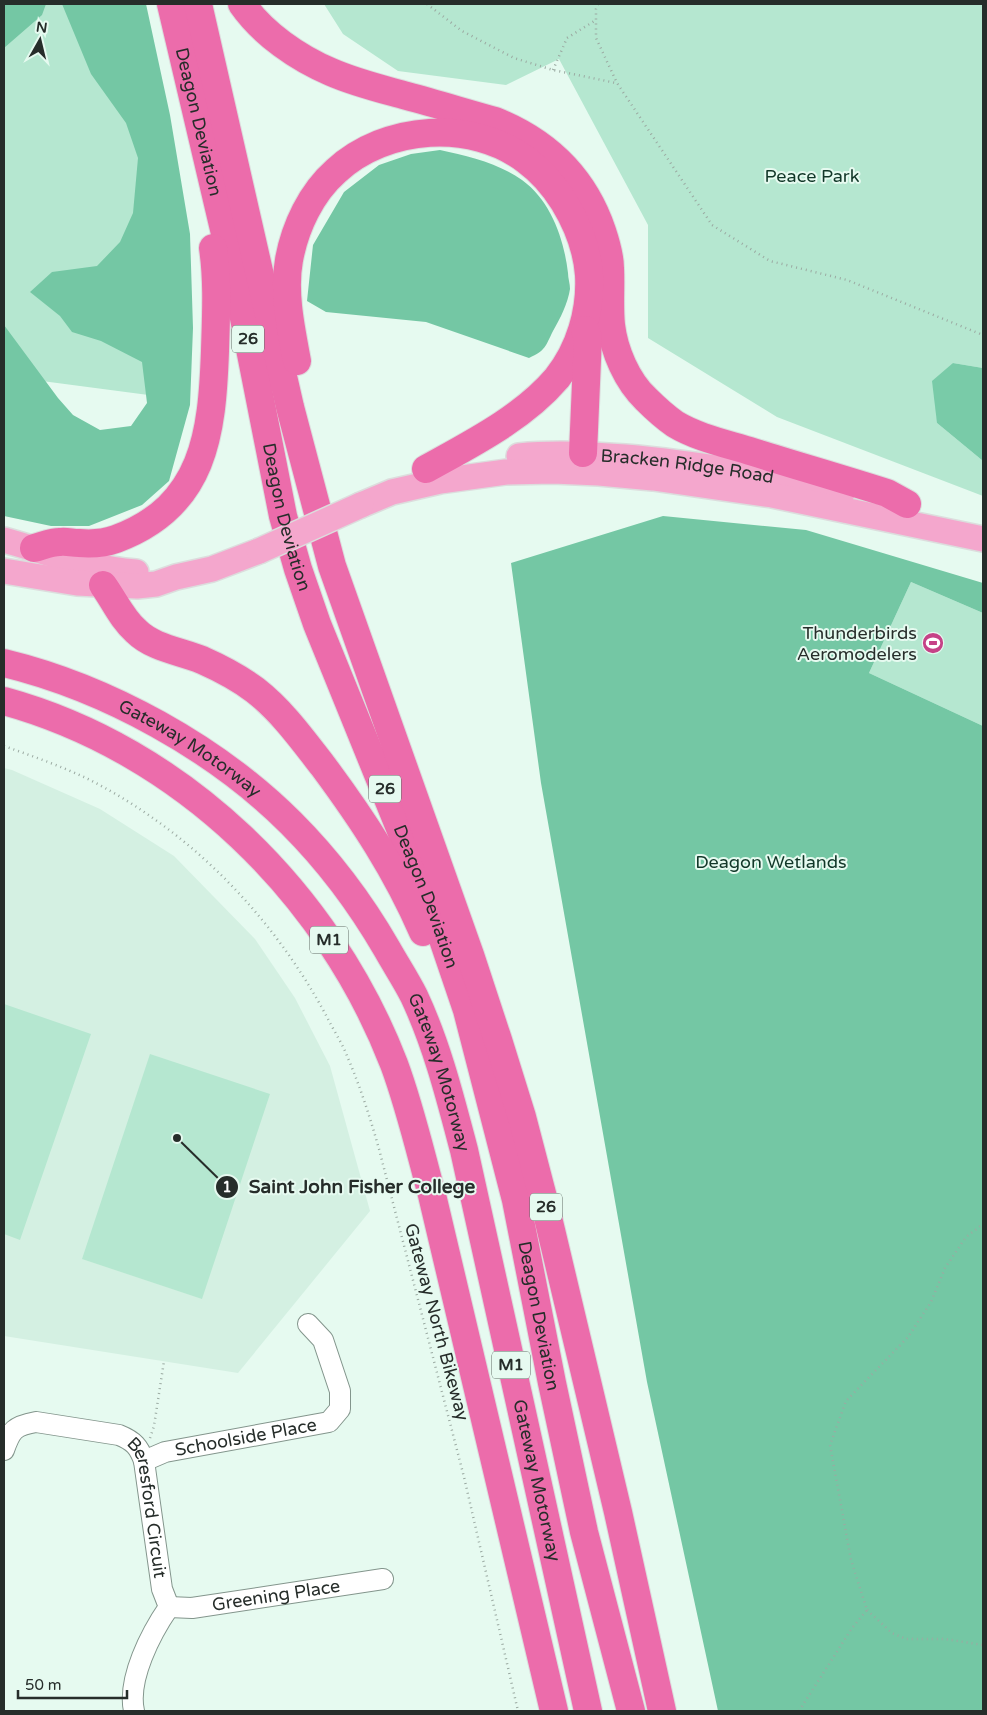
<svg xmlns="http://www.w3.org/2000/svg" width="987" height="1715" viewBox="0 0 987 1715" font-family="'Varela Round',sans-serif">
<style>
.built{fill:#d4f0e2}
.green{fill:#b5e7d0}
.forest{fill:#74c7a4}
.water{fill:#79cba8}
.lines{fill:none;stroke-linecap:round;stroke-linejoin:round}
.minor-casing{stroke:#83958c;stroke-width:22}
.major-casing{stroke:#dcdddd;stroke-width:28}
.highway-casing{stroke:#dcdddd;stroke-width:30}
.path{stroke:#9baaa2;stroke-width:2.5;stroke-dasharray:1 4;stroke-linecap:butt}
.minor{stroke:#fff;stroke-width:20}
.major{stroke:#f4a7cd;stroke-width:25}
.highway{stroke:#ec6cab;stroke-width:28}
.major-bridge-casing{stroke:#dcdddd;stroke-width:28;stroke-linecap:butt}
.major-bridge{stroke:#f4a7cd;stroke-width:25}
.labels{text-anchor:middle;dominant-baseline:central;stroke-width:4;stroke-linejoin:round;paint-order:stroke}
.shield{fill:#e6faf0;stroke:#606a65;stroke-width:1}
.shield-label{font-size:16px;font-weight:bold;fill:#262d2a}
.street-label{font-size:18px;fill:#262d2a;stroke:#e6faf0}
.park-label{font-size:18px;fill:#113728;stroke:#e6faf0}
.poi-label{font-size:18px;fill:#262d2a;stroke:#e6faf0;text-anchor:end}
.leader{fill:none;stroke:#262d2a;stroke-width:2}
.callout-dot{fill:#262d2a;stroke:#e6faf0;stroke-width:2}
.mark-label{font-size:15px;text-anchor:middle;font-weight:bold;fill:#fff}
.callout-label{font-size:19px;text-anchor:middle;font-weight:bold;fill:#262d2a;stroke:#e6faf0;stroke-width:4;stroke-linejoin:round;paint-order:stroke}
</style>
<rect width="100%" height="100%" fill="#e6faf0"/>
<path class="built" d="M 4,768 L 12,770 L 100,809 L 174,856 L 255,939 L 295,998 L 330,1066 L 370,1211 L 238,1373 L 4,1336 Z"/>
<path class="green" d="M 4,4 L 117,4 L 156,228 L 156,396 L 4,376 Z
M 324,4 L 983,4 L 983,368 L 953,363 L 937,423 L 983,461 L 983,496 L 777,417 L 648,338 L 648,225 L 559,59 L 506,85 L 398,71 L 343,34 Z
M 911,582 L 983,613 L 983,726 L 869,673 Z
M 4,1004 L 91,1034 L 20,1240 L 4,1234 Z
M 150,1054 L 270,1094 L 202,1299 L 82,1259 Z"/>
<path class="forest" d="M 4,4 L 46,4 L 42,15 L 4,48 Z
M 62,4 L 146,4 L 170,115 L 190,234 L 193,328 L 190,405 L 169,481 L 142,505 L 89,526 L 51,526 L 4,516 L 4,325 L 58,398 L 73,415 L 100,430 L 131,426 L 147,403 L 142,362 L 101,341 L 72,332 L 60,316 L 30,292 L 52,272 L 97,266 L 120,242 L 133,213 L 138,158 L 126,123 L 91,74 Z
M 440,150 C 468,156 498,163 522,180 C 551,201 564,239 568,273 C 568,278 570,284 570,289 C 568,303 560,319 553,331 C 545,347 546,350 529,358 L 426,322 L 326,312 L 307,301 L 313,245 L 344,192 L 379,165 L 411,154 Z
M 663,516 L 806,530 L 983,583 L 983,613 L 911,582 L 869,673 L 983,726 L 983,1711 L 718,1711 L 647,1382 L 541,783 L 511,563 Z"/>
<path class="water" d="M 953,363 L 983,368 L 983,461 L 937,423 L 932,381 Z"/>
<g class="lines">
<g class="minor-casing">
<g id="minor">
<path id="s1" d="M 4,1450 C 11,1430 14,1426 36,1422 L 119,1435 C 134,1441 139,1447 144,1461 L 162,1589 L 169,1607 C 151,1633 127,1679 134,1711"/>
<path id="s2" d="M 144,1461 L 165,1452 L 329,1422 L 340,1409 L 340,1391 L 323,1340 L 308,1324"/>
<path id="s3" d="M 169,1607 L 192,1608 L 383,1579"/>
</g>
</g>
<g class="major-casing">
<g id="major">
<path id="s4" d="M 519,456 C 559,452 597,455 637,458 C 707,465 775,477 844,490"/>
<path d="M 361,505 L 392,492 L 440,481 L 506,472 L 553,471 L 599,473 L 653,478 L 772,495 L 983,539"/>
<path d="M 4,540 C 47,552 91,569 136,572"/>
<path d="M 4,571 L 77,583 L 137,586 L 156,584 L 176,577 L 212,569 L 259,551"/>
</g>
</g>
<g class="highway-casing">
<g id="highway">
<path id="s5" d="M 171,4 L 239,293 L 283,516 L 298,569 L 317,624 L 432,907 L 467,1010 L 516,1200 L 552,1383 L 584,1532 L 631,1711"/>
<path d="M 198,4 L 290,407 L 332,566 L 470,955 L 498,1040 L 522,1117 L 545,1205 L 618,1512 L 662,1711"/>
<path d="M 242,4 C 263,34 298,58 331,72 C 356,83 382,89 407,96 C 437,104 466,113 495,121 C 547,142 584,178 602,231 C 606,243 610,256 610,268 C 611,287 609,306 611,325 C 614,351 627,381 646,399 C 655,408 665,417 675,424 C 698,438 728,444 753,452 C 798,466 843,479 887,493 L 907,504"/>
<path d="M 297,361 C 291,329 283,292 289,260 C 295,227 311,193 336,171 C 386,125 472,119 526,160 C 541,171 554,186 564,202 C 578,225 587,248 589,275 C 591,311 580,349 557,378 C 523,418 471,444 426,469"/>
<path d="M 583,453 L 588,337 L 585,330"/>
<path d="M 34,548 C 42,546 51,542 60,542 C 66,541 72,543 79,543 C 91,544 105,543 116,539 C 205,506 212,433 215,351 C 216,316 218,282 213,248"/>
<path d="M 103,585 C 114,600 122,619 136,631 C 153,648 180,651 202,660 C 220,668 239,678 255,690 C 282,711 302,739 323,766 C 363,820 396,870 423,932"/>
<path id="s6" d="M 4,663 C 107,688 216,748 291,823 C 329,861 361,904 387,949 C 396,965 406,980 414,996 C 437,1045 450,1097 464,1150 L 588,1711"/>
<path d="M 4,701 C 182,750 328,893 394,1064 C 410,1107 420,1151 432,1195 L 554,1711"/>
</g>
</g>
<path class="path" d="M 427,4 L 462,31 L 514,58 L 553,70 L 616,83
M 598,4 L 596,9 L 596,38 L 617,83 L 712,225 L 770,261 L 847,280 L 983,335
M 553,70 L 567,38 L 596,20
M 4,746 C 32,756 61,766 88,779 C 191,831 274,917 328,1019 C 334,1031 342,1043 347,1056 C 360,1086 370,1117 379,1149 L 464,1477 L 518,1711
M 150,1438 L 154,1426 L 164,1361
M 867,1610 L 892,1633 L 906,1639 L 945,1639 L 983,1645
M 799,1711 L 852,1628 L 867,1610 L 851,1560 L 830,1445 L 846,1401 L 908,1337 L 931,1302 L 945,1268 L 966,1237 L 983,1224"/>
<use href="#minor" class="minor"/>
<use href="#major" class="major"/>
<use href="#highway" class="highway"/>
<g class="major-bridge-casing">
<path id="major-bridge" d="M 259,551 L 361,505"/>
</g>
<use href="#major-bridge" class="major-bridge"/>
</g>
<defs>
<g id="stadium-disc" transform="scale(1.125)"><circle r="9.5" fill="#c64287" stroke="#e6faf0"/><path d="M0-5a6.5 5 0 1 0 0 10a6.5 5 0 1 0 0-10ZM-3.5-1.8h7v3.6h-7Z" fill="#fff"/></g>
</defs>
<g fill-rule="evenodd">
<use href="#stadium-disc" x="933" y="643"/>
</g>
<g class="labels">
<g class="shield">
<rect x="232" y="325.5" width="32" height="27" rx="4"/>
<rect x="369" y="775.5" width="32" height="27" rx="4"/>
<rect x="310" y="926.5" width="38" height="27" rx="4"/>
<rect x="530" y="1193.5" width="32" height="27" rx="4"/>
<rect x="492" y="1351.5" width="38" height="27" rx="4"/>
</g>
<g class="shield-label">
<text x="248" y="339">26</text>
<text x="385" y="789">26</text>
<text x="329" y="940">M1</text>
<text x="546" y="1207">26</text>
<text x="511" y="1365">M1</text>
</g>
<g class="street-label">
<text stroke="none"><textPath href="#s5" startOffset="121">Deagon Deviation</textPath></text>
<text stroke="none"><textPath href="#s4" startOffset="169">Bracken Ridge Road</textPath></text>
<text stroke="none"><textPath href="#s5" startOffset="526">Deagon Deviation</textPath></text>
<text stroke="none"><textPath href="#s6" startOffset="206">Gateway Motorway</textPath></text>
<text stroke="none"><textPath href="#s5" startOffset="931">Deagon Deviation</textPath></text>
<text stroke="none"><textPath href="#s6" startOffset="626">Gateway Motorway</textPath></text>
<text stroke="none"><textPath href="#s5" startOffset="1366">Deagon Deviation</textPath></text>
<text transform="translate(437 1322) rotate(75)">Gateway North Bikeway</text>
<text stroke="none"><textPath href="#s2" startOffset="105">Schoolside Place</textPath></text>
<text stroke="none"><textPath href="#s6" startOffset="1046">Gateway Motorway</textPath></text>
<text stroke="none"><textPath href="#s1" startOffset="214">Beresford Circuit</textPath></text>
<text stroke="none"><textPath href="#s3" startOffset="108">Greening Place</textPath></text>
</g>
<g class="park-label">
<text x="812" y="176">Peace Park</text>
<text x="771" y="862">Deagon Wetlands</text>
</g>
<g class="poi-label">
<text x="917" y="633">Thunderbirds<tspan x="917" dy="21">Aeromodelers</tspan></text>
</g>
</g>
<path class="leader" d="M177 1138L227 1187"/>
<g class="callout-dot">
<circle cx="177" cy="1138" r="5"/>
<circle cx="227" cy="1187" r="12"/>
</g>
<g class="mark-label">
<text x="227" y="1192">1</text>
</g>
<g class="callout-label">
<text x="362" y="1193">Saint John Fisher College</text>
</g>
<rect width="987" height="1715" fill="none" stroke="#262d2a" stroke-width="10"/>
<g transform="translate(40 40) rotate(8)" stroke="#e6faf0" stroke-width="4" paint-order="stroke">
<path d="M0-4L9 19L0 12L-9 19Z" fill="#262d2a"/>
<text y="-8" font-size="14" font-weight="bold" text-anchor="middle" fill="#262d2a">N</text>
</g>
<path d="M18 1690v8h109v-8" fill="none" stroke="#262d2a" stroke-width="2.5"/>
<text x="25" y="1690" font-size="15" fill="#262d2a" stroke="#e6faf0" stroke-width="4" paint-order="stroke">50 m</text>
</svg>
